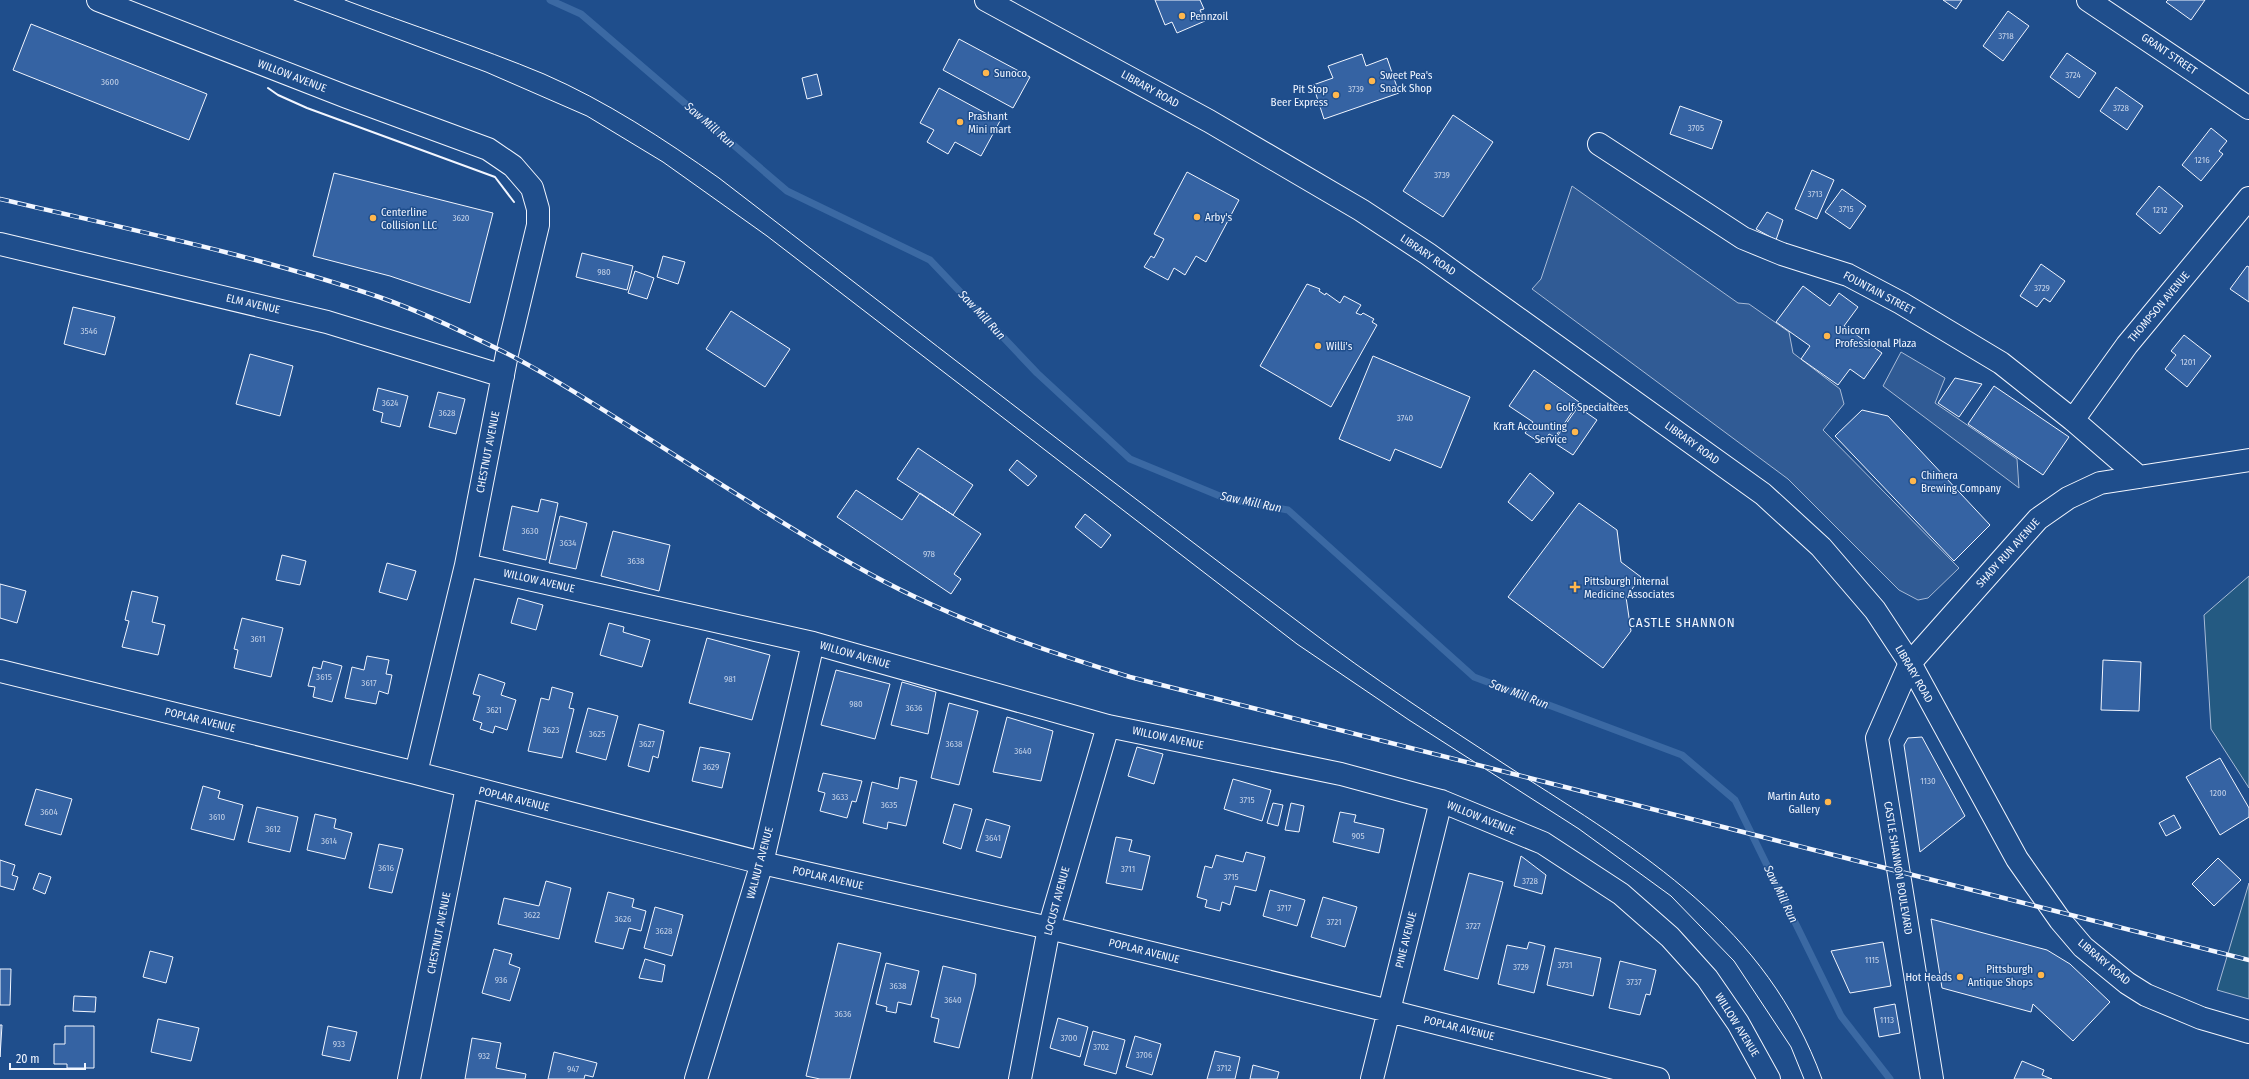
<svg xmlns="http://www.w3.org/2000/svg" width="2249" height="1079" viewBox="0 0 2249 1079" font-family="'Fira Sans Condensed',sans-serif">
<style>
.green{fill:#245a82;stroke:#a8bbd7}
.parking{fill:#305b95;stroke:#a8bbd7}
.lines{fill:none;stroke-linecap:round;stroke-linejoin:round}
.stream{stroke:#3b69a3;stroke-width:7}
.building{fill:#3563a3;stroke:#f2f6ff}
.street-casing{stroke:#f2f6ff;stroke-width:24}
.secondary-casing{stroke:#f2f6ff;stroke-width:24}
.primary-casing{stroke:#f2f6ff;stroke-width:24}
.street{stroke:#1f4e8c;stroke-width:22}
.secondary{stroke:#1f4e8c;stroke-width:22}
.primary{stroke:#1f4e8c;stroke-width:22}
.tram{stroke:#f2f6ff;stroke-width:1}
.rail-casing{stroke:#f2f6ff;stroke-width:4.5}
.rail{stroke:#1f4e8c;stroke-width:3;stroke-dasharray:9;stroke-linecap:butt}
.wall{stroke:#f2f6ff;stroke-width:2}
.poi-dot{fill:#ffb74d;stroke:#1f4e8c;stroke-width:1.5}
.labels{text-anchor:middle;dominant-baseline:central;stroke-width:3;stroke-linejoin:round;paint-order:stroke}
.number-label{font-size:9px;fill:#c3d1e8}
.poi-label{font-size:11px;fill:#f2f6ff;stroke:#1f4e8c;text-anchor:start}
.street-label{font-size:11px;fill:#f2f6ff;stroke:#1f4e8c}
.water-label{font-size:12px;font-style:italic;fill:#f2f6ff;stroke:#1f4e8c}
.quarter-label{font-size:13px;letter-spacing:1px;fill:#f2f6ff;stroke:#1f4e8c}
</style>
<rect width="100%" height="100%" fill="#1f4e8c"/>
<path class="green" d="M 2249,576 L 2249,788 L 2211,729 L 2204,615 Z
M 2249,883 L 2249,999 L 2217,990 Z"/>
<path class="parking" d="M 1572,186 L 1738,303 L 1749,304 L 1789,332 L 1793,353 L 1840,389 L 1844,404 L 1823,430 L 1959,568 L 1928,598 L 1918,600 L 1899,590 L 1788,479 L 1532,289 L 1541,279 Z
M 1901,352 L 1945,378 L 1935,403 L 2017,459 L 2019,488 L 1883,386 Z"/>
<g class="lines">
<path class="stream" d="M 550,0 L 581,14 L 787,191 L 930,260 L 1037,373 L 1130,459 L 1227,499 L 1288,510 L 1474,677 L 1682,755 L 1735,800 L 1841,1016 L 1890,1079"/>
</g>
<path class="building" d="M 1155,0 L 1200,0 L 1204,9 L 1200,10 L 1205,21 L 1177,33 L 1172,22 L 1165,25 Z
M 1943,0 L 1962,0 L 1956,9 Z
M 2168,0 L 2205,0 L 2191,20 L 2166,2 Z
M 2008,11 L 2029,26 L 2003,61 L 1983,46 Z
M 31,24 L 207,94 L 189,140 L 13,70 Z
M 959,39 L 1030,77 L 1013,108 L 943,70 Z
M 2067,53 L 2096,73 L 2079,98 L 2050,77 Z
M 1362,54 L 1366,66 L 1387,58 L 1399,93 L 1324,119 L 1313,85 L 1333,78 L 1328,66 Z
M 817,74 L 822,95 L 807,99 L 802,78 Z
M 2116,87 L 2143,106 L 2127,130 L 2100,111 Z
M 939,88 L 1000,121 L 981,156 L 955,142 L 948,154 L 927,142 L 934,130 L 920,123 Z
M 1680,106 L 1722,121 L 1712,149 L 1670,134 Z
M 1453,115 L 1493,142 L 1443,217 L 1403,191 Z
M 2211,128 L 2227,141 L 2219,151 L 2223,154 L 2201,181 L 2182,165 Z
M 1812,170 L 1834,180 L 1817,219 L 1795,209 Z
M 1187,172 L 1239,200 L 1206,262 L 1196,256 L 1185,275 L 1174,268 L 1168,280 L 1144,267 L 1151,256 L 1154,258 L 1164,239 L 1154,234 Z
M 334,173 L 493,213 L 470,303 L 390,276 L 313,256 Z
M 2159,186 L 2183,206 L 2160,234 L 2136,214 Z
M 1842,189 L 1866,206 L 1850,229 L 1825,212 Z
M 1767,212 L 1783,220 L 1776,240 L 1756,229 Z
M 582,253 L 633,266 L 627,290 L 576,277 Z
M 663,256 L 685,262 L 678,284 L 657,277 Z
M 2041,264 L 2065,281 L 2050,302 L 2044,298 L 2037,307 L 2020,296 Z
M 2247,266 L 2249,267 L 2249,302 L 2230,289 Z
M 635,271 L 654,278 L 647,299 L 628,293 Z
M 1307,284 L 1320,289 L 1319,291 L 1325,295 L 1326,293 L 1340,303 L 1344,296 L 1361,305 L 1356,313 L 1361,315 L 1363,313 L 1374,319 L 1372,322 L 1377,325 L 1331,407 L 1260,366 Z
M 1803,286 L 1830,306 L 1839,293 L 1858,307 L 1844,326 L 1882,353 L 1864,379 L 1850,369 L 1838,385 L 1801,359 L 1810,346 L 1776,322 Z
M 73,307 L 115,317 L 105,355 L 64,344 Z
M 731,311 L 790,349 L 765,387 L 706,349 Z
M 2184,335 L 2211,356 L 2187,387 L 2165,369 L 2176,355 L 2171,351 Z
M 250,354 L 293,366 L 280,416 L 236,404 Z
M 1373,356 L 1470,397 L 1441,468 L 1395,449 L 1390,461 L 1339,439 Z
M 1534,370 L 1579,402 L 1555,437 L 1549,434 L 1542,444 L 1525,433 L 1533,422 L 1509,406 Z
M 1955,378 L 1982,384 L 1959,417 L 1938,403 Z
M 1994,386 L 2069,437 L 2043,475 L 1968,424 Z
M 378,388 L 408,396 L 400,427 L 381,422 L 383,413 L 373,410 Z
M 438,392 L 465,399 L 456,434 L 429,427 Z
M 1578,407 L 1597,420 L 1573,455 L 1553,442 Z
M 1862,410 L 1888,416 L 1990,525 L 1954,561 L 1835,436 Z
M 918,448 L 973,485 L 953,515 L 897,479 Z
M 1017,460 L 1037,476 L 1028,486 L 1009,470 Z
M 1530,473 L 1554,493 L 1532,521 L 1508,502 Z
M 856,490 L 902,520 L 920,493 L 981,534 L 954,574 L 961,579 L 951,594 L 837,517 Z
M 541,499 L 558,503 L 546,560 L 503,550 L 512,506 L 538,512 Z
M 1579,503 L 1617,530 L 1621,562 L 1641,577 L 1626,597 L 1631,631 L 1603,668 L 1508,597 Z
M 1085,514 L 1111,535 L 1101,548 L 1075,527 Z
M 560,516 L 587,523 L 576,569 L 549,563 Z
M 613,531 L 670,545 L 659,591 L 601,576 Z
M 282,555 L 306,561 L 300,585 L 276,580 Z
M 387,563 L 416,571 L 407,600 L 379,592 Z
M 0,584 L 26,591 L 17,623 L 0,618 Z
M 132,591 L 158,597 L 152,622 L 165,625 L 158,655 L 122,647 L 129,621 L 125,620 Z
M 518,598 L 543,605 L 536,630 L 511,623 Z
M 242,618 L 283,628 L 271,677 L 234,668 L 238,650 L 234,649 Z
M 609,623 L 624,627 L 623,632 L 650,640 L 642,667 L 600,655 Z
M 707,638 L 770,655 L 752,720 L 689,703 Z
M 367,656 L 389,660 L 386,674 L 392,675 L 388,694 L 379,691 L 376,704 L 345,698 L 352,667 L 364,670 Z
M 2103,660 L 2141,662 L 2139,711 L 2101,710 Z
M 323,661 L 342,666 L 332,702 L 313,697 L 315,687 L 308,686 L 313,667 L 321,669 Z
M 836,670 L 890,684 L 875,739 L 821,725 Z
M 479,674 L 505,683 L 501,695 L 516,700 L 507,730 L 495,726 L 493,733 L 480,729 L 482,723 L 473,720 L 480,696 L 473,694 Z
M 902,682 L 936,692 L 928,734 L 891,725 Z
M 552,687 L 573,693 L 569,708 L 574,709 L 562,758 L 528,751 L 541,698 L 549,700 Z
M 949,703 L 978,711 L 959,785 L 931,778 Z
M 588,708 L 618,716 L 606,760 L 576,752 Z
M 1007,717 L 1053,731 L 1041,781 L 993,772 Z
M 639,724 L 664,731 L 658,758 L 653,756 L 649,772 L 628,766 Z
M 1922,737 L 1965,816 L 1920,852 L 1904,745 L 1908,738 Z
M 700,747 L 730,753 L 722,788 L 692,781 Z
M 1137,747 L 1163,754 L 1154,784 L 1128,776 Z
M 2220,758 L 2249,808 L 2249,817 L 2220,835 L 2186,777 Z
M 823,773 L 862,781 L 856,802 L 852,801 L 847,818 L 820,811 L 825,793 L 818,791 Z
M 900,777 L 917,781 L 906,826 L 888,822 L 887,829 L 863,823 L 872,782 L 898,789 Z
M 1233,779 L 1271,790 L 1262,821 L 1224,809 Z
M 203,786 L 220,791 L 218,798 L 243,805 L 234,840 L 191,829 Z
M 36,789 L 72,799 L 61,835 L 25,825 Z
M 1273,803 L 1283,805 L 1278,826 L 1267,823 Z
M 1291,803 L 1304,806 L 1299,832 L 1285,830 Z
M 954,804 L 972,809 L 961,849 L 943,843 Z
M 257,807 L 298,817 L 290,852 L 248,842 Z
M 1340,812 L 1356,815 L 1354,822 L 1384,829 L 1379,853 L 1333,842 Z
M 315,814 L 336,819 L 334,828 L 352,833 L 345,859 L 307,850 Z
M 2174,815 L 2181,828 L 2166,836 L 2159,823 Z
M 986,819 L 1010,826 L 1001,858 L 976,851 Z
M 1116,837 L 1132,840 L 1129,851 L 1150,856 L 1142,890 L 1106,883 Z
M 379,844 L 403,849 L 392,893 L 369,888 Z
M 1246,852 L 1265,857 L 1256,891 L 1235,886 L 1230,905 L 1222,902 L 1220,911 L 1205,907 L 1207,900 L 1197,897 L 1205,866 L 1212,868 L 1216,855 L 1243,862 Z
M 1521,856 L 1546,875 L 1542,894 L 1514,886 Z
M 2218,858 L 2241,880 L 2214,906 L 2192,884 Z
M 0,860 L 15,865 L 12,875 L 18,877 L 14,890 L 0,886 Z
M 39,873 L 51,877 L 45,894 L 33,889 Z
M 1469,873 L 1503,882 L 1478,979 L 1444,970 Z
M 546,881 L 571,888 L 559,939 L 498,924 L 504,898 L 539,906 Z
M 1270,890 L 1305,900 L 1297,926 L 1263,916 Z
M 608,892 L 634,899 L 632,907 L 646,911 L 641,931 L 629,928 L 623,949 L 595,942 Z
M 1323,897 L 1357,907 L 1345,947 L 1311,937 Z
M 655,907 L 683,915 L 672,956 L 644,948 Z
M 1931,919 L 2047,950 L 2070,964 L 2110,1002 L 2073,1041 L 2033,1004 L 2031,1012 L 1942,988 Z
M 1529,942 L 1545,946 L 1534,993 L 1498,984 L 1507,945 L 1527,949 Z
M 1883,942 L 1891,986 L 1850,993 L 1831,951 Z
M 838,943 L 881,953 L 850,1079 L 820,1079 L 806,1076 Z
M 1555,948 L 1601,958 L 1593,996 L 1547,985 Z
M 494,949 L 512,954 L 509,964 L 520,968 L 510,1001 L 482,993 Z
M 150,951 L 173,957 L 166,983 L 143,977 Z
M 645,959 L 665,965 L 662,982 L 639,978 Z
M 1620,961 L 1656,970 L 1650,995 L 1646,994 L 1640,1015 L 1609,1008 Z
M 886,963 L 919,971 L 911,1005 L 898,1002 L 896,1013 L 886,1011 L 887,1007 L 876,1004 Z
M 943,966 L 976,974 L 975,984 L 959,1048 L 934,1042 L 939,1019 L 931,1017 Z
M 0,969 L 11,969 L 10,1005 L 0,1005 Z
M 74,996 L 96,997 L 95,1012 L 73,1011 Z
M 1895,1004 L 1900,1033 L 1879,1037 L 1874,1008 Z
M 1058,1018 L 1088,1027 L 1080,1057 L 1050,1048 Z
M 158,1019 L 199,1028 L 191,1061 L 151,1052 Z
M 0,1025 L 2,1025 L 0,1057 Z
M 65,1026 L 94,1026 L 94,1068 L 67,1068 L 67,1064 L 54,1064 L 54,1044 L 65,1044 Z
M 328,1026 L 357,1032 L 350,1061 L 322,1055 Z
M 1093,1031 L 1125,1040 L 1116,1074 L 1084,1065 Z
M 1135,1036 L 1161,1044 L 1152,1075 L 1126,1067 Z
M 472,1038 L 501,1043 L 496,1068 L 526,1074 L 525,1079 L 465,1079 Z
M 1215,1051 L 1240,1057 L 1235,1079 L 1207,1079 Z
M 554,1052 L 597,1063 L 593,1077 L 585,1075 L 584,1079 L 548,1079 Z
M 2022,1061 L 2044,1070 L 2042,1075 L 2052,1079 L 2014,1079 Z
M 1253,1065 L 1279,1072 L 1277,1079 L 1250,1079 Z"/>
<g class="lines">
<g class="street-casing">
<path id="street" d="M 98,0 L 347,97 L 488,149 L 513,166 L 532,188 L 538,209 L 538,225 L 507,354 L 466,565 L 416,773
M 2088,0 L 2249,108
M 1599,144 L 1743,238 L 1782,254 L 1848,275 L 1901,303 L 2001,363 L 2073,420 L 2139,477
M 0,244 L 327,322 L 503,376
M 2073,420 L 2127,345 L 2249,198
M 466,565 L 813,643 L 1108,726 L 1341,774 L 1441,801 L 1543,843 L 1621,894 L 1670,937 L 1707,978 L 1738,1023 L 1769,1079
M 1910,663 L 2038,519 L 2068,498 L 2100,483 L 2249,460
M 0,671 L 416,773 L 762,863 L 1049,928 L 1389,1011 L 1658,1079
M 409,1079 L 467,787
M 696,1079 L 762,863 L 813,643
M 1020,1079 L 1049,928 L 1108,726
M 1372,1079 L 1441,801"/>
</g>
<g class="secondary-casing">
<path id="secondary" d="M 1910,663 L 1877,738 L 1932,1079"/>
</g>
<g class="primary-casing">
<path id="primary" d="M 986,0 L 1209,121 L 1361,210 L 1428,254 L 1763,494 L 1821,547 L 1875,610 L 1910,663 L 2017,859 L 2060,920 L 2083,947 L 2127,983 L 2146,995 L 2201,1018 L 2249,1032"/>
</g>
<use href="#street" class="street"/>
<use href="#secondary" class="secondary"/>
<use href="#primary" class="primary"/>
<path class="tram" d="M 294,0 L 486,72 L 587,116 L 663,162 L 767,236 L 1297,644 L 1409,720 L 1579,829 L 1671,896 L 1734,961 L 1791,1047 L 1804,1079
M 345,0 C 411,25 479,47 544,74 C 606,101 664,139 719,178 C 913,327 1107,479 1304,626 C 1371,677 1441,723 1512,769 C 1643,853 1766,925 1822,1079"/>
<g class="rail-casing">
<path id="rail" d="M 0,199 C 127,229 255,255 379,297 C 422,312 463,332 504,352 C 548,374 590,402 632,428 C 706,475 779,522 854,565 C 941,615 1035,648 1130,677 L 2249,960"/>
</g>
<use href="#rail" class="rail"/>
<path class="wall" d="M 268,88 L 278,95 L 307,108 L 495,177 L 514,202"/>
</g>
<g class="poi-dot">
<circle cx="1182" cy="16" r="4"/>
<circle cx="986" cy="73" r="4"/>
<circle cx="1372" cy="81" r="4"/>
<circle cx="1336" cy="95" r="4"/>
<circle cx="960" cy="122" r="4"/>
<circle cx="1197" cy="217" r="4"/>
<circle cx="373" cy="218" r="4"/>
<circle cx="1827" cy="336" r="4"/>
<circle cx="1318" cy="346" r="4"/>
<circle cx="1548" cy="407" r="4"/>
<circle cx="1575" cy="432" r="4"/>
<circle cx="1913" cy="481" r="4"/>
<path d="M1573 581h4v4h4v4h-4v4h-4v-4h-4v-4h4z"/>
<circle cx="1828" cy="802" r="4"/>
<circle cx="2041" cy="975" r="4"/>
<circle cx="1960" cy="977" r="4"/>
</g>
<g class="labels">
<g class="number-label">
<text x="2006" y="36">3718</text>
<text x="2073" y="75">3724</text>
<text x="110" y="82">3600</text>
<text x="1356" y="89">3739</text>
<text x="2121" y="108">3728</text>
<text x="1696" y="128">3705</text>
<text x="2202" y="160">1216</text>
<text x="1442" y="175">3739</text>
<text x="1815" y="194">3713</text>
<text x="1846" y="209">3715</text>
<text x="2160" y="210">1212</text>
<text x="461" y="218">3620</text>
<text x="604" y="272">980</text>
<text x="2042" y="288">3729</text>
<text x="89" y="331">3546</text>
<text x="2188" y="362">1201</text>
<text x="390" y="403">3624</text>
<text x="447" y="413">3628</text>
<text x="1405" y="418">3740</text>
<text x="530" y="531">3630</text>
<text x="568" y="543">3634</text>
<text x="929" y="554">978</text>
<text x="636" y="561">3638</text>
<text x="258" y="639">3611</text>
<text x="324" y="677">3615</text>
<text x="730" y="679">981</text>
<text x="369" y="683">3617</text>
<text x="856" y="704">980</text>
<text x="914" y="708">3636</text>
<text x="494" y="710">3621</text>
<text x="551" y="730">3623</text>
<text x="597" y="734">3625</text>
<text x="647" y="744">3627</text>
<text x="954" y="744">3638</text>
<text x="1023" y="751">3640</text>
<text x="711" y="767">3629</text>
<text x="1928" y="781">1130</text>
<text x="2218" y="793">1200</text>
<text x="840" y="797">3633</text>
<text x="1247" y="800">3715</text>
<text x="889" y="805">3635</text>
<text x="49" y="812">3604</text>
<text x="217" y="817">3610</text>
<text x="273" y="829">3612</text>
<text x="1358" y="836">905</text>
<text x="993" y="838">3641</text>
<text x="329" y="841">3614</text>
<text x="386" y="868">3616</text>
<text x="1128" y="869">3711</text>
<text x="1231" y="877">3715</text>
<text x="1530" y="881">3728</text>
<text x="1284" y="908">3717</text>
<text x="532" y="915">3622</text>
<text x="623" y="919">3626</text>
<text x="1334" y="922">3721</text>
<text x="1473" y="926">3727</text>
<text x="664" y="931">3628</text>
<text x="1872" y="960">1115</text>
<text x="1565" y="965">3731</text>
<text x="1521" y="967">3729</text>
<text x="501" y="980">936</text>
<text x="1634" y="982">3737</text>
<text x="898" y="986">3638</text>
<text x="953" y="1000">3640</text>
<text x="843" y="1014">3636</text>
<text x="1887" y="1020">1113</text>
<text x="1069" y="1038">3700</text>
<text x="339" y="1044">933</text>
<text x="1101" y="1047">3702</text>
<text x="1144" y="1055">3706</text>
<text x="484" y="1056">932</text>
<text x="1224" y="1068">3712</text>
<text x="573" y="1069">947</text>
</g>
<g class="poi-label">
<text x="1190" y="16">Pennzoil</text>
<text x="994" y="73">Sunoco</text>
<text x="1380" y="75">Sweet Pea's<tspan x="1380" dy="13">Snack Shop</tspan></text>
<text x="1328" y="89" text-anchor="end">Pit Stop<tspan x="1328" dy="13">Beer Express</tspan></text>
<text x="968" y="116">Prashant<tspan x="968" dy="13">Mini mart</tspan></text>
<text x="381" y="212">Centerline<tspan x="381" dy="13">Collision LLC</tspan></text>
<text x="1205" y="217">Arby's</text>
<text x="1835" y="330">Unicorn<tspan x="1835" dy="13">Professional Plaza</tspan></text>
<text x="1326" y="346">Willi's</text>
<text x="1556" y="407">Golf Specialtees</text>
<text x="1567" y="426" text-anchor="end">Kraft Accounting<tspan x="1567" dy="13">Service</tspan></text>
<text x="1921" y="475">Chimera<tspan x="1921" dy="13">Brewing Company</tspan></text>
<text x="1584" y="581">Pittsburgh Internal<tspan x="1584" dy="13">Medicine Associates</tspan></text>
<text x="1820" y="796" text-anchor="end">Martin Auto<tspan x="1820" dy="13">Gallery</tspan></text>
<text x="2033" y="969" text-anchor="end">Pittsburgh<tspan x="2033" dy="13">Antique Shops</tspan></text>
<text x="1952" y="977" text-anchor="end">Hot Heads</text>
</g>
<g class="street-label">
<text transform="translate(2169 54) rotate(34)">GRANT STREET</text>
<text transform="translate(292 76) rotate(21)">WILLOW AVENUE</text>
<text transform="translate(1150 89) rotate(29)">LIBRARY ROAD</text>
<text transform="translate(1428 255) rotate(34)">LIBRARY ROAD</text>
<text transform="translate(1879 293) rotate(28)">FOUNTAIN STREET</text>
<text transform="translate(253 304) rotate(13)">ELM AVENUE</text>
<text transform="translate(2159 307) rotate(-50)">THOMPSON AVENUE</text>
<text transform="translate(1692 443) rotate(36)">LIBRARY ROAD</text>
<text transform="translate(488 452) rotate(-79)">CHESTNUT AVENUE</text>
<text transform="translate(2008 553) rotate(-48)">SHADY RUN AVENUE</text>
<text transform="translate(539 581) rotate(13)">WILLOW AVENUE</text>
<text transform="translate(855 655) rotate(16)">WILLOW AVENUE</text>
<text transform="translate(1914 674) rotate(60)">LIBRARY ROAD</text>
<text transform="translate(200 720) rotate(14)">POPLAR AVENUE</text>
<text transform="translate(1168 738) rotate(12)">WILLOW AVENUE</text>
<text transform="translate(514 799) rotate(14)">POPLAR AVENUE</text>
<text transform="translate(1481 818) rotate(22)">WILLOW AVENUE</text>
<text transform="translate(760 863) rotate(-75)">WALNUT AVENUE</text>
<text transform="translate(1898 868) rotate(81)">CASTLE SHANNON BOULEVARD</text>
<text transform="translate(828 878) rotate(13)">POPLAR AVENUE</text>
<text transform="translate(1057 901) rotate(-75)">LOCUST AVENUE</text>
<text transform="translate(439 933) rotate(-79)">CHESTNUT AVENUE</text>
<text transform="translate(1406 940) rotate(-76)">PINE AVENUE</text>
<text transform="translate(1144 951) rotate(14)">POPLAR AVENUE</text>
<text transform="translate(2104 962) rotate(40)">LIBRARY ROAD</text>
<text transform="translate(1737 1025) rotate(58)">WILLOW AVENUE</text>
<text transform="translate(1459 1028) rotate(14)">POPLAR AVENUE</text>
</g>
<g class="water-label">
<text transform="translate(710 125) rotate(41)">Saw Mill Run</text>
<text transform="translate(982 315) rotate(47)">Saw Mill Run</text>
<text transform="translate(1251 502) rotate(12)">Saw Mill Run</text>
<text transform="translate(1519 694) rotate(21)">Saw Mill Run</text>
<text transform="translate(1781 894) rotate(64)">Saw Mill Run</text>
</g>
<g class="quarter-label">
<text x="1682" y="622">CASTLE SHANNON</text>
</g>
</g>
<path d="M10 1063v6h75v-6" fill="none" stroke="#f2f6ff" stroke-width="2"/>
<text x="16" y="1063" font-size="12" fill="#f2f6ff" stroke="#1f4e8c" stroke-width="3" paint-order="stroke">20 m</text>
</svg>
